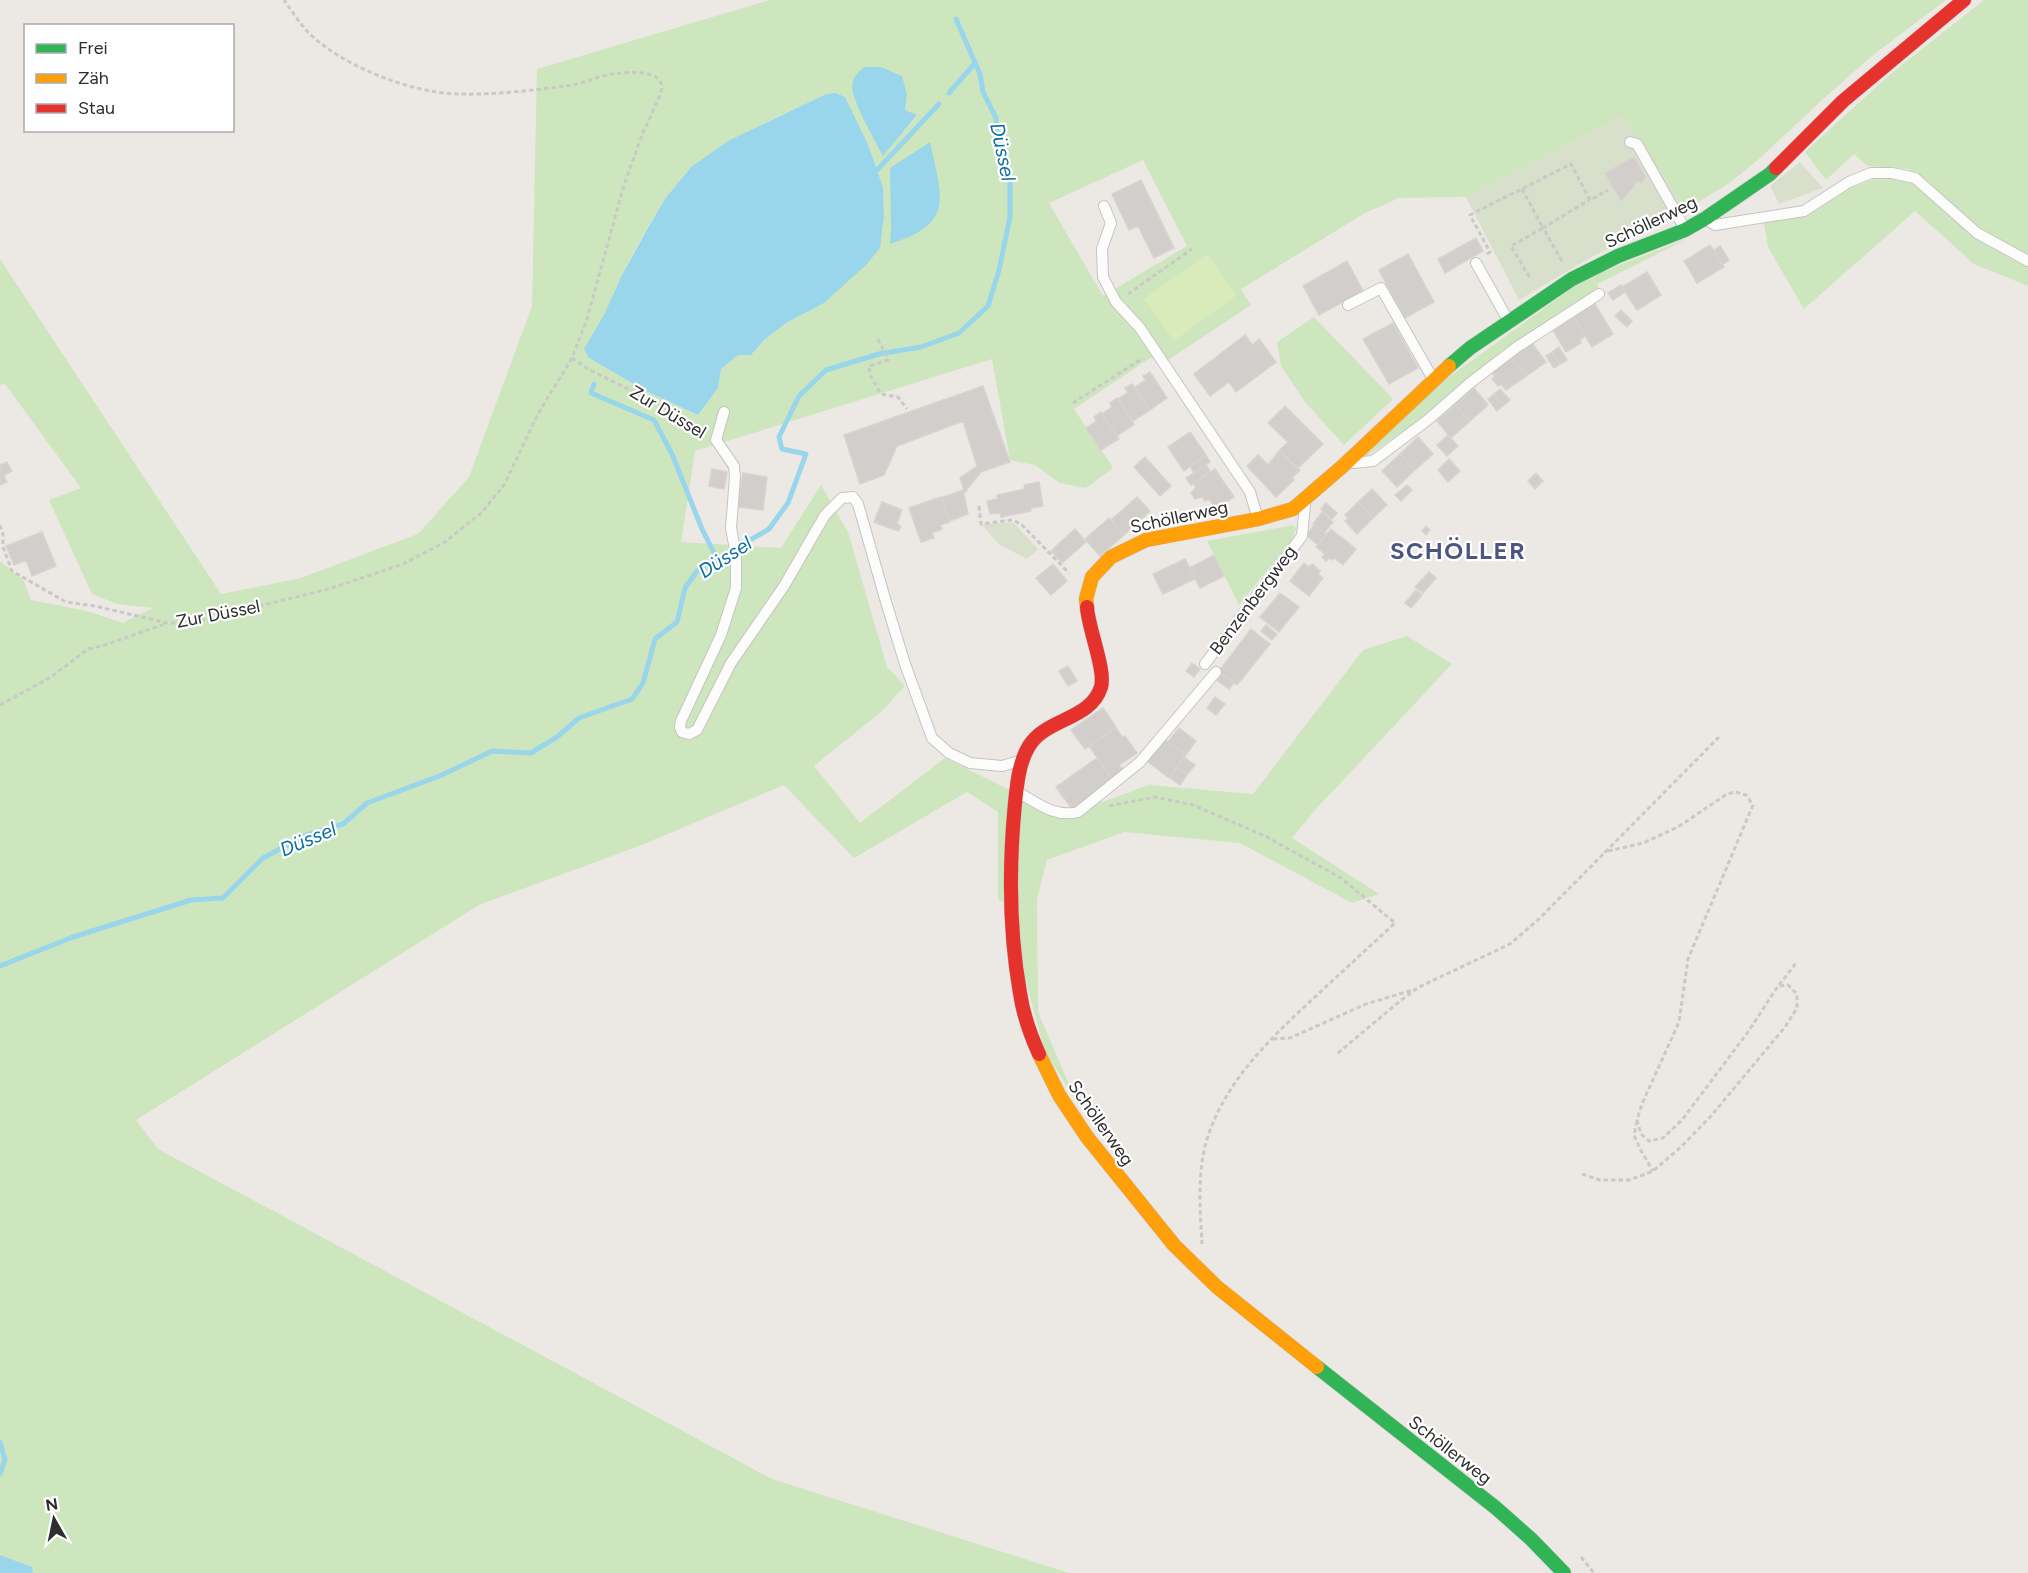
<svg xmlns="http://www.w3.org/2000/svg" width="2028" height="1573" viewBox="0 0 2028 1573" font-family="Figtree,sans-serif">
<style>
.green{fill:#cee6be;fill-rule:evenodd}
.cemetery{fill:#d8e0cc}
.pitch{fill:#d9eabb}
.water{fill:#99d6ec}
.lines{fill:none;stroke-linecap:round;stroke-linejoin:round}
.stream{stroke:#99d6ec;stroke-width:5}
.building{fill:#d1cecb;stroke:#d7d4d0;stroke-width:1.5}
.lane-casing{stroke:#c5c4c5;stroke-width:12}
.fast-casing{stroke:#c5c4c5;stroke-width:15}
.slow-casing{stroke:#c5c4c5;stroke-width:15}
.jam-casing{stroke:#c5c4c5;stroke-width:15}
.path{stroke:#c9c9c8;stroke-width:3;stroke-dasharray:4.5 3;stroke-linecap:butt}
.lane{stroke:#fcfcfb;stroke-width:10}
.fast{stroke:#30b455;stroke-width:14}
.slow{stroke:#ff9f0a;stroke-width:14}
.jam{stroke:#e5322d;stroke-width:14}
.labels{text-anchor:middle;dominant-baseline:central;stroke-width:4.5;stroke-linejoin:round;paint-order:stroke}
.street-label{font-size:18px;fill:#2e2e2e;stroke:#fff}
.water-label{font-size:20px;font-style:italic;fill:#0d6fa3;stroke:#fff}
.district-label{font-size:24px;font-weight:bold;letter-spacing:1.5px;fill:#4d5680;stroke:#fff}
</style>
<rect width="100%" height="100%" fill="#ece8e4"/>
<path class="green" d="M 770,0 L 1946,0 L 1873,55 L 1822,100 L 1759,159 L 1728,184 L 1686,210 L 1623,116 L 1466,197 L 1399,198 L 1365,213 L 1241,289 L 1251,305 L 1168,360 L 1150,358 L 1074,409 L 1113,468 L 1086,488 L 1060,483 L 1035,465 L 1010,460 L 992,359 L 695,451 L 681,542 L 781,548 L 821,485 L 848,532 L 887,667 L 905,686 L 881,712 L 814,766 L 860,823 L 945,758 L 1044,807 L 1078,811 L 1149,785 L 1253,794 L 1363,650 L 1407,636 L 1452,664 L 1316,809 L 1292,838 L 1379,894 L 1352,903 L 1240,843 L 1124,832 L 1047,860 L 1037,899 L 1038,1012 L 1077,1103 L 1044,1049 L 1005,903 L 998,899 L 998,812 L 967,792 L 854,858 L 784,785 L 639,846 L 479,905 L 136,1120 L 158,1149 L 772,1479 L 1069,1573 L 0,1573 L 0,561 L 24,581 L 31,600 L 87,611 L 123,623 L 153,608 L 117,604 L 92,594 L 49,500 L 81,488 L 5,384 L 0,385 L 0,259 L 221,594 L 301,578 L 418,534 L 469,477 L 532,306 L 537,69 ZM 864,67 L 881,67 L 901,76 L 907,94 L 904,110 L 917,116 L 883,155 L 855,101 ZM 836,93 L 845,97 L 867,142 L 883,187 L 884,215 L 881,231 L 824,303 L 786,323 L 764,340 L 751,355 L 738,355 L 720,369 L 718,388 L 698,415 L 646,391 L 589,358 C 611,298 636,237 675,187 C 681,180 686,171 693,166 C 733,135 781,116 826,94 ZM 1143,160 L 1187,246 L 1103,296 L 1049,203 Z
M 1984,0 L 2028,0 L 2028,256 L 2008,247 L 1963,217 L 1927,180 L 1908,169 L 1868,166 L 1854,154 L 1826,180 L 1805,152 L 1888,76 Z
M 1874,179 L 1893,179 L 1912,183 L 1939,205 L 2028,266 L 2028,286 L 1974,264 L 1915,211 L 1804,309 L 1768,247 L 1764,222 L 1806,216 L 1853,187 Z
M 1689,238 L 1597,284 L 1599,288 L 1515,342 L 1427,415 L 1362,459 L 1427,393 L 1586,278 Z
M 1314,317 L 1393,399 L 1344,445 L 1305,402 L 1281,366 L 1277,342 Z
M 1294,525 L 1296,529 L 1292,540 L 1239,605 L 1207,541 Z"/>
<path class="cemetery" d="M 1623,116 L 1686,210 L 1654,227 L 1593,256 L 1519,300 L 1466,197 Z
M 1800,162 L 1823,188 L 1779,204 L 1770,186 Z
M 999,523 L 1014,523 L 1038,549 L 1027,559 L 1000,545 L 982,525 Z"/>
<path class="pitch" d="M 1207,254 L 1237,295 L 1174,341 L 1144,299 Z"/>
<path class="water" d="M 864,67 L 881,67 L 902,76 L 907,94 L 905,110 L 917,115 L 883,156 C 876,143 851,99 852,86 C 853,77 857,73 864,67 Z
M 836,93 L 845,97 L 867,142 L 883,187 L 884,215 L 880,248 L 866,265 L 824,303 L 786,323 L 764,340 L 751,355 L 738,355 L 721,369 L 718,388 L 698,415 L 646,391 L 589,358 L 584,349 L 605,313 L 621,277 L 646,231 L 665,199 L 691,167 L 728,141 L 826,94 Z
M 930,142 C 942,198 955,224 890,244 L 891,228 L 890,168 Z
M 0,1555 L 32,1567 L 33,1573 L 0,1573 Z"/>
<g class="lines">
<path class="stream" d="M 949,93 L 975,63
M 871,173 L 877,170 L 939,104
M 594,384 L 591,393 L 654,420 L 672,454 L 702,529 L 717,559
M 0,966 L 73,937 L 191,900 L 223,898 L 263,858 L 304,836 L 343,824 L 367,803 L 442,775 L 492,751 L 531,753 L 557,737 L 579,718 L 632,699 L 643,683 L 655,639 L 677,622 L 685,588 L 697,571 L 769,529 L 788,503 L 806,454 L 782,449 L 779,437 L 799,396 L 826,370 L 879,354 L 921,347 L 959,333 L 988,306 L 999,270 L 1010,217 L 1010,175 L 997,141 L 996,118 L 983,92 L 980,74 L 956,19
M 0,1442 L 5,1460 L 0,1474"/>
</g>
<path class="building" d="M 1634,157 L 1646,177 L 1641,183 L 1638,181 L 1621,201 L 1605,173 Z
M 1141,180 L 1174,248 L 1154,258 L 1138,226 L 1129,230 L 1112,194 Z
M 1476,238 L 1483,251 L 1445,273 L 1438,259 Z
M 1710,245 L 1724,267 L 1697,283 L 1684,261 Z
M 1720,246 L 1729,260 L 1722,265 L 1714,250 Z
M 1408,254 L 1434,302 L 1405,318 L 1379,270 Z
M 1347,261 L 1363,291 L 1319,315 L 1303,286 Z
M 1647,272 L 1661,295 L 1637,310 L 1622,287 Z
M 1621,285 L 1625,292 L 1613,300 L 1608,293 Z
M 1595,304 L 1613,334 L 1592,347 L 1574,317 Z
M 1621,310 L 1632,321 L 1627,327 L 1615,316 Z
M 1574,317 L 1585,336 L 1580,340 L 1581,343 L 1566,352 L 1553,330 Z
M 1393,323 L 1418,368 L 1389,384 L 1363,339 Z
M 1245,335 L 1252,345 L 1259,339 L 1276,362 L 1236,392 L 1229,382 L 1210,396 L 1194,374 Z
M 1532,343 L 1546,362 L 1526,376 L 1512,358 Z
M 1559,347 L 1567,360 L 1560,364 L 1552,352 Z
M 1552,352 L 1560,364 L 1554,368 L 1546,356 Z
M 1512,358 L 1526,376 L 1506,390 L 1501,384 L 1498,386 L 1492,379 L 1495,377 L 1492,372 Z
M 1150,372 L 1167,398 L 1150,410 L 1135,387 L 1146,380 L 1143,376 Z
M 1132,384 L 1150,410 L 1133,421 L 1118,399 L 1128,392 L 1125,388 Z
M 983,386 L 1010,462 L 981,472 L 965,492 L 960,478 L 977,466 L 963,421 L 897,446 L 884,475 L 860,484 L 844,435 Z
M 1474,388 L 1488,405 L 1470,421 L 1455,405 Z
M 1500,389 L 1510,400 L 1504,405 L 1494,394 Z
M 1494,394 L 1504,405 L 1497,411 L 1488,399 Z
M 1117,398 L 1134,424 L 1117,436 L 1102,414 L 1112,407 L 1110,403 Z
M 1455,405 L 1470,421 L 1451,438 L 1437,421 Z
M 1285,406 L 1323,444 L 1297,469 L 1279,451 L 1288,442 L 1268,423 Z
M 1101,412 L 1119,439 L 1101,450 L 1086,428 L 1097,421 L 1094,417 Z
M 1190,432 L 1206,455 L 1184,471 L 1168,447 Z
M 1448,435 L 1458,446 L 1447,456 L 1437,445 Z
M 1418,437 L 1433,454 L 1415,470 L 1400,454 Z
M 1279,451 L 1300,470 L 1292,478 L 1294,480 L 1276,497 L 1247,466 L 1258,455 L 1268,465 Z
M 1400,454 L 1415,470 L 1397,487 L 1382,471 Z
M 1206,455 L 1210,462 L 1194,473 L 1190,466 Z
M 1145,457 L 1171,486 L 1160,496 L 1134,467 Z
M 1449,459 L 1460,471 L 1448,482 L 1438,470 Z
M 7,462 L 12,471 L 4,475 L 7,482 L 0,485 L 0,463 L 1,465 Z
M 1206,465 L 1210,471 L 1191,485 L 1186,478 Z
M 712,469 L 727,472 L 724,489 L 709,486 Z
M 1215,469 L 1234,497 L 1216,509 L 1209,499 L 1205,501 L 1202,497 L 1195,499 L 1191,493 L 1196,487 L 1193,483 Z
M 743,473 L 767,477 L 763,510 L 738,507 Z
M 1536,473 L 1543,481 L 1535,489 L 1528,481 Z
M 1039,482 L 1043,506 L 1031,508 L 1031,511 L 1001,517 L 1000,513 L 990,514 L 987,501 L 997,499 L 997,495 L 1025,489 L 1024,485 Z
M 1407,485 L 1412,490 L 1401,501 L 1395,495 Z
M 1372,489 L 1387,505 L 1373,518 L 1358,502 Z
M 963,490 L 968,514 L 950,521 L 941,498 Z
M 941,497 L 950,522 L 940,525 L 942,529 L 932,533 L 934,538 L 921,542 L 909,508 Z
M 1137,497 L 1150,511 L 1124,535 L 1111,520 Z
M 882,502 L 902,510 L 897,523 L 901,527 L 898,531 L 874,522 Z
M 1358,502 L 1373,518 L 1357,534 L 1345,521 L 1348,518 L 1345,515 Z
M 1326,503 L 1337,513 L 1332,519 L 1321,509 Z
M 1322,512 L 1333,522 L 1324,533 L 1313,524 Z
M 1109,518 L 1124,535 L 1100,556 L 1085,539 Z
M 1314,525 L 1326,534 L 1318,545 L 1306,535 Z
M 1426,526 L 1430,530 L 1426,535 L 1422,531 Z
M 1075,529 L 1086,542 L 1062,563 L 1051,551 Z
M 1331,529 L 1356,549 L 1343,565 L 1334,558 L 1332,560 L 1329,558 L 1326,561 L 1322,557 L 1325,554 L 1316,547 Z
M 42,532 L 56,566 L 32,576 L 26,560 L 14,565 L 6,546 Z
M 1214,555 L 1224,576 L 1200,588 L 1189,568 Z
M 1185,559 L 1195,579 L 1163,594 L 1153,574 Z
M 1304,563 L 1309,567 L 1312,564 L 1320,571 L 1318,574 L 1323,578 L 1309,596 L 1290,581 Z
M 1053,564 L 1067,581 L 1051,595 L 1036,578 Z
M 1429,572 L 1436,578 L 1423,593 L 1415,587 Z
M 1416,590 L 1422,595 L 1411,608 L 1405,603 Z
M 1280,593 L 1299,607 L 1279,632 L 1260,617 Z
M 1266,625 L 1277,634 L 1272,640 L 1261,631 Z
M 1251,629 L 1270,644 L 1237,685 L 1219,671 Z
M 1192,663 L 1200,669 L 1194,677 L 1186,671 Z
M 1068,666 L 1077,681 L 1068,686 L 1059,671 Z
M 1222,674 L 1234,683 L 1229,689 L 1217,680 Z
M 1215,697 L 1225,704 L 1216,715 L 1207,708 Z
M 1103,708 L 1116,727 L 1085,749 L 1071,730 Z
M 1116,728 L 1122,737 L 1125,736 L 1137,753 L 1119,765 L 1124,771 L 1113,780 L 1089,746 Z
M 1179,728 L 1196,741 L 1186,755 L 1168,742 Z
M 1164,739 L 1186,755 L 1169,778 L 1147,761 Z
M 1184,757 L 1195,765 L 1187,775 L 1177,767 Z
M 1097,758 L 1113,780 L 1072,809 L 1056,787 Z
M 1177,767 L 1187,775 L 1180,785 L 1169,777 Z"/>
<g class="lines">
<g class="lane-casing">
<path id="lane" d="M 1630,142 L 1637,144 L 1685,229
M 1104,206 L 1111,223 L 1102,249 L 1103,277 L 1116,302 L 1140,328 L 1250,492 L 1258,519
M 1708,220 L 1715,225 L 1804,211 L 1849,182 L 1871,173 L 1892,173 L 1915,178 L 1977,233 L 2028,261
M 1476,263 L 1508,320
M 1348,305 L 1381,288 L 1433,379
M 724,412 L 716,440 L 734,466 L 735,477 L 731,528 L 736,555 L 736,588 L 721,635 L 681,721 L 680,727 L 682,732 L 689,734 L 697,730 L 731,663 L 784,586 L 825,515 L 842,498 L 853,497 L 858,504 L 886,602 L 905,664 L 932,738 L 949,753 L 970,763 L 1002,766 L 1019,761
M 1353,463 L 1373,461 L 1429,419 L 1470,383 L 1517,347 L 1599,294
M 1205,664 L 1302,536 L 1305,505
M 1018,792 C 1037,803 1055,818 1078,812 L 1140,762 L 1216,672"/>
</g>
<g class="fast-casing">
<path id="fast" d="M 1449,366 L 1470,348 L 1572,279 L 1618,256 L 1685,230 L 1706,218 L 1770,174 L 1776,168
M 1317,1367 L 1496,1508 L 1531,1539 L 1564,1573"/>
</g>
<g class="slow-casing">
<path id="slow" d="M 1087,607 L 1086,599 L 1092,577 L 1111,557 L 1146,540 L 1258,519 L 1293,509 L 1344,465 L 1449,366
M 1039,1054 L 1059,1095 L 1087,1137 L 1174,1245 L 1217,1287 L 1317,1367"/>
</g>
<g class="jam-casing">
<path id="jam" d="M 1776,168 L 1843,101 L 1964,0
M 1039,1054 C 1030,1034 1023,1014 1020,993 C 1009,931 1009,865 1015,803 C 1017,784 1019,762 1029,746 C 1046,718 1091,720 1101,687 C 1106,670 1088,628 1087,607"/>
</g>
<path class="path" d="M 1522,189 L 1543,228 L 1511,246 L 1530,278
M 1487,254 L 1490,252 L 1470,215 L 1571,164 L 1590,200 L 1608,190
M 1562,261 L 1543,228 L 1589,200
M 1128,294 L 1192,249
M 878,339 L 888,360 L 869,366 L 870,375 L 881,394 L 898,397 L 907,409
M 572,358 L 588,369 L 664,407 L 704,432
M 1073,403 L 1143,358
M 979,506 L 981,524 L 1013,520 L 1022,525 L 1069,573
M 0,525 L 3,534 L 3,547 L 12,571 L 66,602 L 95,606 L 167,623 L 189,623 L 329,589 L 403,564 L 445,542 L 481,513 L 504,485 L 538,414 L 572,358 L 587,319 L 624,185 L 642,135 L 661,93 C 668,68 627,72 612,74 C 598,76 586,83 572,85 C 535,90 496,95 458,94 C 411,93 342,66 309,33 C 299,23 292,11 284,0
M 0,705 L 51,677 L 88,649 L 102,646 L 165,624
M 1109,806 L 1155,797 L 1193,805 L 1265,836 L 1341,878 L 1395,923 C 1369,947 1343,971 1317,995 C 1273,1036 1226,1079 1207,1139 C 1197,1173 1200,1209 1202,1244
M 1779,985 L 1796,963
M 1273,1039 L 1290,1038 L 1366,1004 L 1416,989
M 1338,1053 L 1400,1001 L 1419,987 L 1510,944 L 1539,919 L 1719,737
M 1637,1121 L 1634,1135 L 1640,1149 L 1653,1171
M 1582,1174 L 1600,1180 L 1630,1180 L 1653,1171 L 1681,1147 L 1711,1116 L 1785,1027 L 1797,1008 L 1797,994 L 1788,985 L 1778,986 L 1748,1032 L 1682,1120 L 1663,1138 L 1649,1141 L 1641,1134 L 1637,1120 L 1642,1104 L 1679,1022 L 1688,959 L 1753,805 L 1746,795 L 1735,792 L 1727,794 L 1678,827 L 1643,843 L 1604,852
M 1581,1557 L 1594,1573"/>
<use href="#lane" class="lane"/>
<use href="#fast" class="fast"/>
<use href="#slow" class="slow"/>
<use href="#jam" class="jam"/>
</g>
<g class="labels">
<g class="street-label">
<text transform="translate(1651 222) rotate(-25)">Schöllerweg</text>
<text transform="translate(668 412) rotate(31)">Zur Düssel</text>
<text transform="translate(1179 517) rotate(-12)">Schöllerweg</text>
<text transform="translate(1253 600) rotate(-53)">Benzenbergweg</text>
<text transform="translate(218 614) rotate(-11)">Zur Düssel</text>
<text transform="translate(1101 1123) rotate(55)">Schöllerweg</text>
<text transform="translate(1450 1450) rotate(38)">Schöllerweg</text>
</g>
<g class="water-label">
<text transform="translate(1003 152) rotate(78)">Düssel</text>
<text transform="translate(725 557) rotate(-33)">Düssel</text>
<text transform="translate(308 839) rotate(-23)">Düssel</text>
</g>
<g class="district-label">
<text x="1458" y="550">SCHÖLLER</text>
</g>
</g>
<rect x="24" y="24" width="210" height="108" fill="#ffffff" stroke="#ababab" stroke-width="1.5"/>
<rect x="36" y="44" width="30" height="9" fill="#30b455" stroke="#ababab" stroke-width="1.5"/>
<text x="78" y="54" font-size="18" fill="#2e2e2e">Frei</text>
<rect x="36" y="74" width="30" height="9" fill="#ff9f0a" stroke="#ababab" stroke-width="1.5"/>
<text x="78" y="84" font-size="18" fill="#2e2e2e">Zäh</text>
<rect x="36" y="104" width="30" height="9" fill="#e5322d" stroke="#ababab" stroke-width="1.5"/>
<text x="78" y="114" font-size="18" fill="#2e2e2e">Stau</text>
<g transform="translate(54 1519) rotate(351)" stroke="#ffffff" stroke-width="4.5" paint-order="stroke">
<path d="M0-4.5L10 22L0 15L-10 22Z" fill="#2e2e2e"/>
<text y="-9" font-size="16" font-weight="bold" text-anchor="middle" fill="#2e2e2e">N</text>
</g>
</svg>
